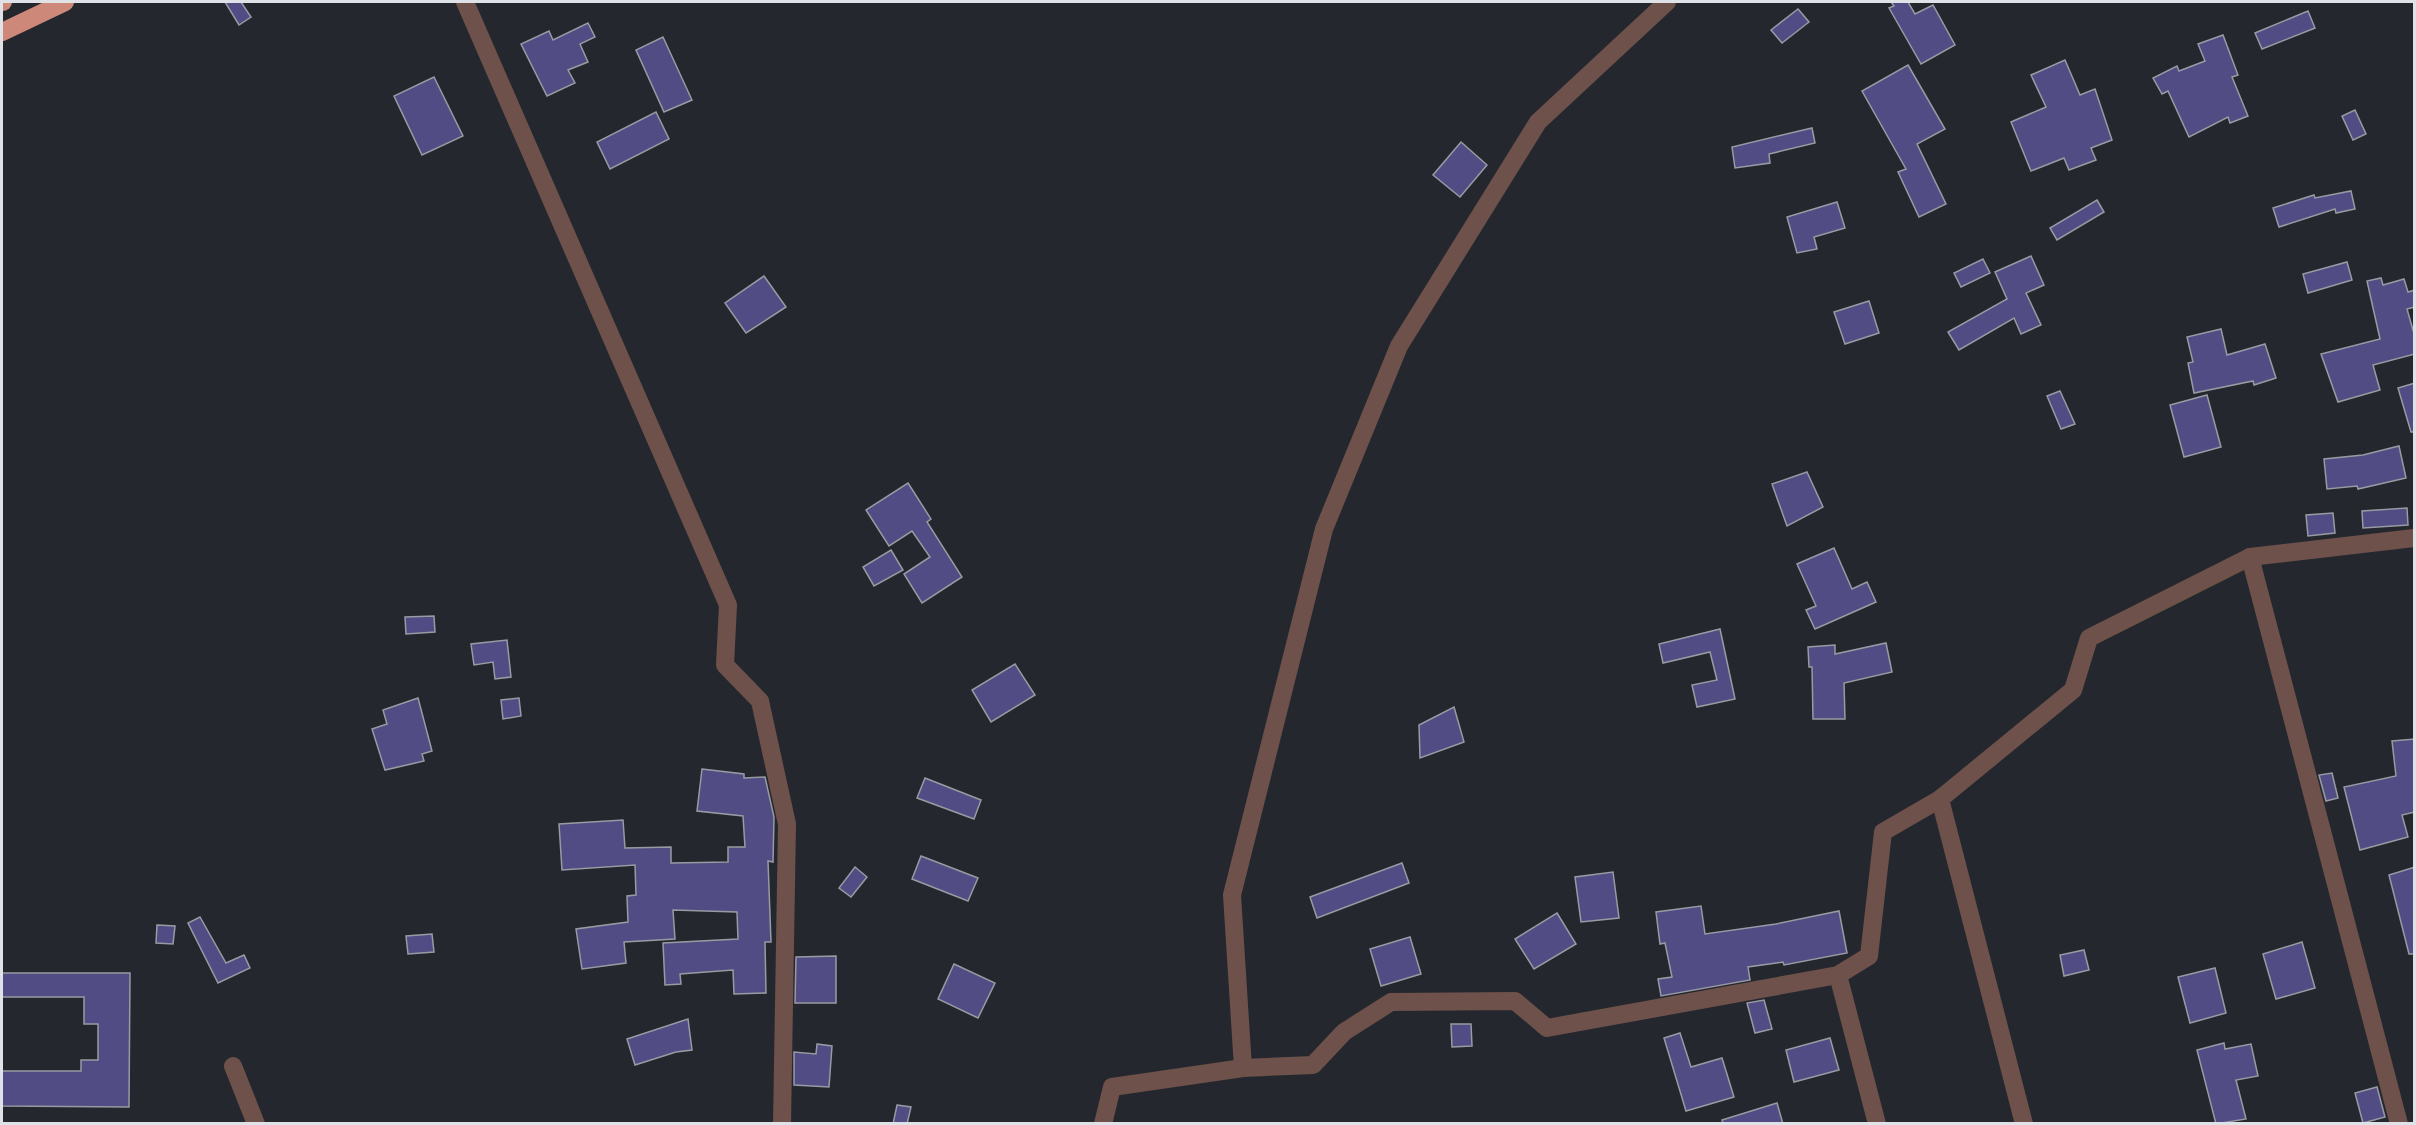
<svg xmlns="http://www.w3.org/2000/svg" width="2416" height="1125" viewBox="0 0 2416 1125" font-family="'DM Sans',sans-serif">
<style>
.building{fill:#514c83;stroke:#9a9aa3;stroke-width:1.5}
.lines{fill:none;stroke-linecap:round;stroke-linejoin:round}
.minor{stroke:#6e514b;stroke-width:18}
.highway{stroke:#ce887a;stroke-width:18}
</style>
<rect width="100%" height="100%" fill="#24282e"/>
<g class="building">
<path d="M225 2H241L251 17 239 25Z"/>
<path d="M1891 2H1908L1915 14 1933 5 1955 45 1921 64 1889 8 1894 6Z"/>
<path d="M1798 9 1809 22 1782 43 1771 30Z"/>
<path d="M2308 11 2315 28 2262 49 2255 33Z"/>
<path d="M588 23 595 37 580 44 588 62 568 70 575 83 547 96 521 44 549 31 553 40Z"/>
<path d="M2223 35 2238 75 2232 77 2248 116 2230 123 2228 117 2189 137 2168 91 2162 94 2153 78 2177 66 2179 71 2205 61 2198 44Z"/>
<path d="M663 37 692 100 664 112 636 50Z"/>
<path d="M2065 60 2080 95 2095 89 2112 140 2091 148 2096 160 2069 170 2064 158 2031 171 2011 122 2046 107 2031 75Z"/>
<path d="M1908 65 1945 129 1917 144 1946 204 1919 217 1898 172 1906 169 1862 91Z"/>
<path d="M434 77 463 136 422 155 394 96Z"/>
<path d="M2355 110 2366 134 2353 140 2342 116Z"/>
<path d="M656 112 669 139 610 169 597 142Z"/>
<path d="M1812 128 1815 143 1769 154 1770 163 1735 168 1732 147Z"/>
<path d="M1461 142 1487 165 1460 197 1433 175Z"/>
<path d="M2351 191 2355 209 2336 213 2335 209 2279 227 2273 208 2314 195 2315 198Z"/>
<path d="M2097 200 2104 212 2057 240 2050 228Z"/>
<path d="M1837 202 1845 228 1814 237 1817 249 1797 253 1787 217Z"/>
<path d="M2031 256 2044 285 2026 293 2041 325 2021 334 2014 318 1959 350 1948 332 2007 299 1995 272Z"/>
<path d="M1983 259 1990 273 1961 287 1954 273Z"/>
<path d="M2347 262 2352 280 2308 293 2303 274Z"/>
<path d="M764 276 786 307 746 333 725 303Z"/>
<path d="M2381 278 2383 285 2404 279 2408 292 2415 290V307L2407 309 2415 337V354L2373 365 2380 390 2338 402 2321 354 2380 339 2367 281Z"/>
<path d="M1869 301 1879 333 1845 344 1834 312Z"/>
<path d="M2221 329 2227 355 2265 344 2276 378 2254 385 2253 381 2194 393 2188 363 2193 362 2187 337Z"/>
<path d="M2415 383V432H2411L2398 388Z"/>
<path d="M2060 391 2075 424 2061 429 2047 396Z"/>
<path d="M2207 395 2221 447 2184 457 2170 405Z"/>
<path d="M2399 446 2406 478 2358 489 2357 486 2327 489 2324 459 2363 455Z"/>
<path d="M1807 472 1823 507 1787 526 1772 484Z"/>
<path d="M908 483 931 519 927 522 962 577 922 603 904 574 930 557 912 531 889 546 866 510Z"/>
<path d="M2407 508 2408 525 2363 528 2362 511Z"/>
<path d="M2333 513 2335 533 2308 536 2306 515Z"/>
<path d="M1834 548 1852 589 1867 582 1876 602 1815 629 1806 610 1816 606 1797 564Z"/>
<path d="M891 550 903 570 874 586 863 567Z"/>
<path d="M434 616 435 632 406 634 405 617Z"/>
<path d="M1720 629 1735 699 1697 707 1692 685 1717 680 1710 652 1663 663 1659 644Z"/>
<path d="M507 640 511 677 495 679 493 662 474 665 471 644Z"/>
<path d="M1886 643 1892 672 1844 683 1845 719H1813L1812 667H1809L1808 647 1835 645V654Z"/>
<path d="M1015 664 1035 695 991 722 972 690Z"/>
<path d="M418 698 432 751 422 754 424 761 385 770 372 729 387 724 383 710Z"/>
<path d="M519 698 521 716 503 719 501 700Z"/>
<path d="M1454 707 1464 742 1420 758 1419 725Z"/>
<path d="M2415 739V812L2402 815 2408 837 2360 850 2344 787 2396 776 2392 741Z"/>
<path d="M702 769 744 774V778L765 777 774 817 773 862 768 861 771 942H765L766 993 734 994 733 970 680 974 681 984 665 985 663 943 738 939 737 912 673 910 675 939 624 942 626 963 582 969 576 929 628 922 627 896 636 895 635 865 562 870 559 824 623 820 625 848 671 847V863L728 862V847H745L743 816 697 811Z"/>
<path d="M2332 773 2338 798 2326 801 2319 775Z"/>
<path d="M925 778 981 800 974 819 917 798Z"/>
<path d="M921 856 978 878 968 901 912 879Z"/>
<path d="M1402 863 1409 883 1317 918 1310 897Z"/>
<path d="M855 867 867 877 851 897 839 888Z"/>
<path d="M2415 867V954H2409L2389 875Z"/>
<path d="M1613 872 1619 918 1581 922 1575 877Z"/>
<path d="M1701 906 1705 934 1776 924 1839 911 1847 953 1784 965 1783 962 1748 967 1750 980 1661 996 1658 979 1672 977 1665 943 1660 944 1656 912Z"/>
<path d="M1557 913 1576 944 1534 969 1515 939Z"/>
<path d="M200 917 226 963 244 955 250 968 218 983 188 923Z"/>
<path d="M157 925 175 926 173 944 156 943Z"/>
<path d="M432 934 434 952 408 954 406 936Z"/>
<path d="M1410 937 1421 974 1381 986 1370 949Z"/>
<path d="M2302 942 2315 988 2276 999 2263 954Z"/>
<path d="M2084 950 2089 970 2064 976 2060 955Z"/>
<path d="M836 956V1003H795L796 957Z"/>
<path d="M954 964 995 983 978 1018 938 999Z"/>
<path d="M2215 968 2226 1013 2190 1023 2178 977Z"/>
<path d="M2 973H130L129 1107 2 1106V1071H81V1060H98V1024H84V997H2Z"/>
<path d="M1764 1000 1772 1029 1755 1033 1747 1003Z"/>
<path d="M688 1019 692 1050 676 1052 635 1065 627 1039Z"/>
<path d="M1451 1024H1471L1472 1046 1452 1047Z"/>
<path d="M1680 1033 1691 1067 1722 1058 1734 1097 1686 1111 1664 1038Z"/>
<path d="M1830 1038 1839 1070 1794 1082 1786 1050Z"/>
<path d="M2224 1043 2225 1049 2251 1044 2258 1076 2236 1080 2246 1119 2216 1124 2197 1050Z"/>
<path d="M817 1044 832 1046 829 1087 794 1085V1052L816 1054Z"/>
<path d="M2377 1087 2385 1117 2363 1123 2355 1093Z"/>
<path d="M1777 1103 1783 1124H1723L1722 1120Z"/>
<path d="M897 1105 911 1107 907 1124H893Z"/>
</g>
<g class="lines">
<g class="minor">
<path d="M465 2 728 605 725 665 760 701 787 824 782 1124"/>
<path d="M2250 557 2399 1124"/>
<path d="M1940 799 2024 1124"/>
<path d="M1838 975 1877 1124"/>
<path d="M233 1066 256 1124"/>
<path d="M1243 1068 1232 895 1324 529 1399 346 1538 122 1667 2"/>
<path d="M1103 1124 1112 1087 1243 1068 1313 1065 1344 1032 1391 1002 1515 1001 1547 1028 1838 975 1869 956 1883 832 1940 799 2073 690 2089 638 2250 557 2414 538"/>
</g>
<g class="highway">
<path d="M2 2H3"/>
<path d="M2 32 65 2"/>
</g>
</g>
<rect width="2416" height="1125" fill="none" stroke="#dfe2e6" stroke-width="6"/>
</svg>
